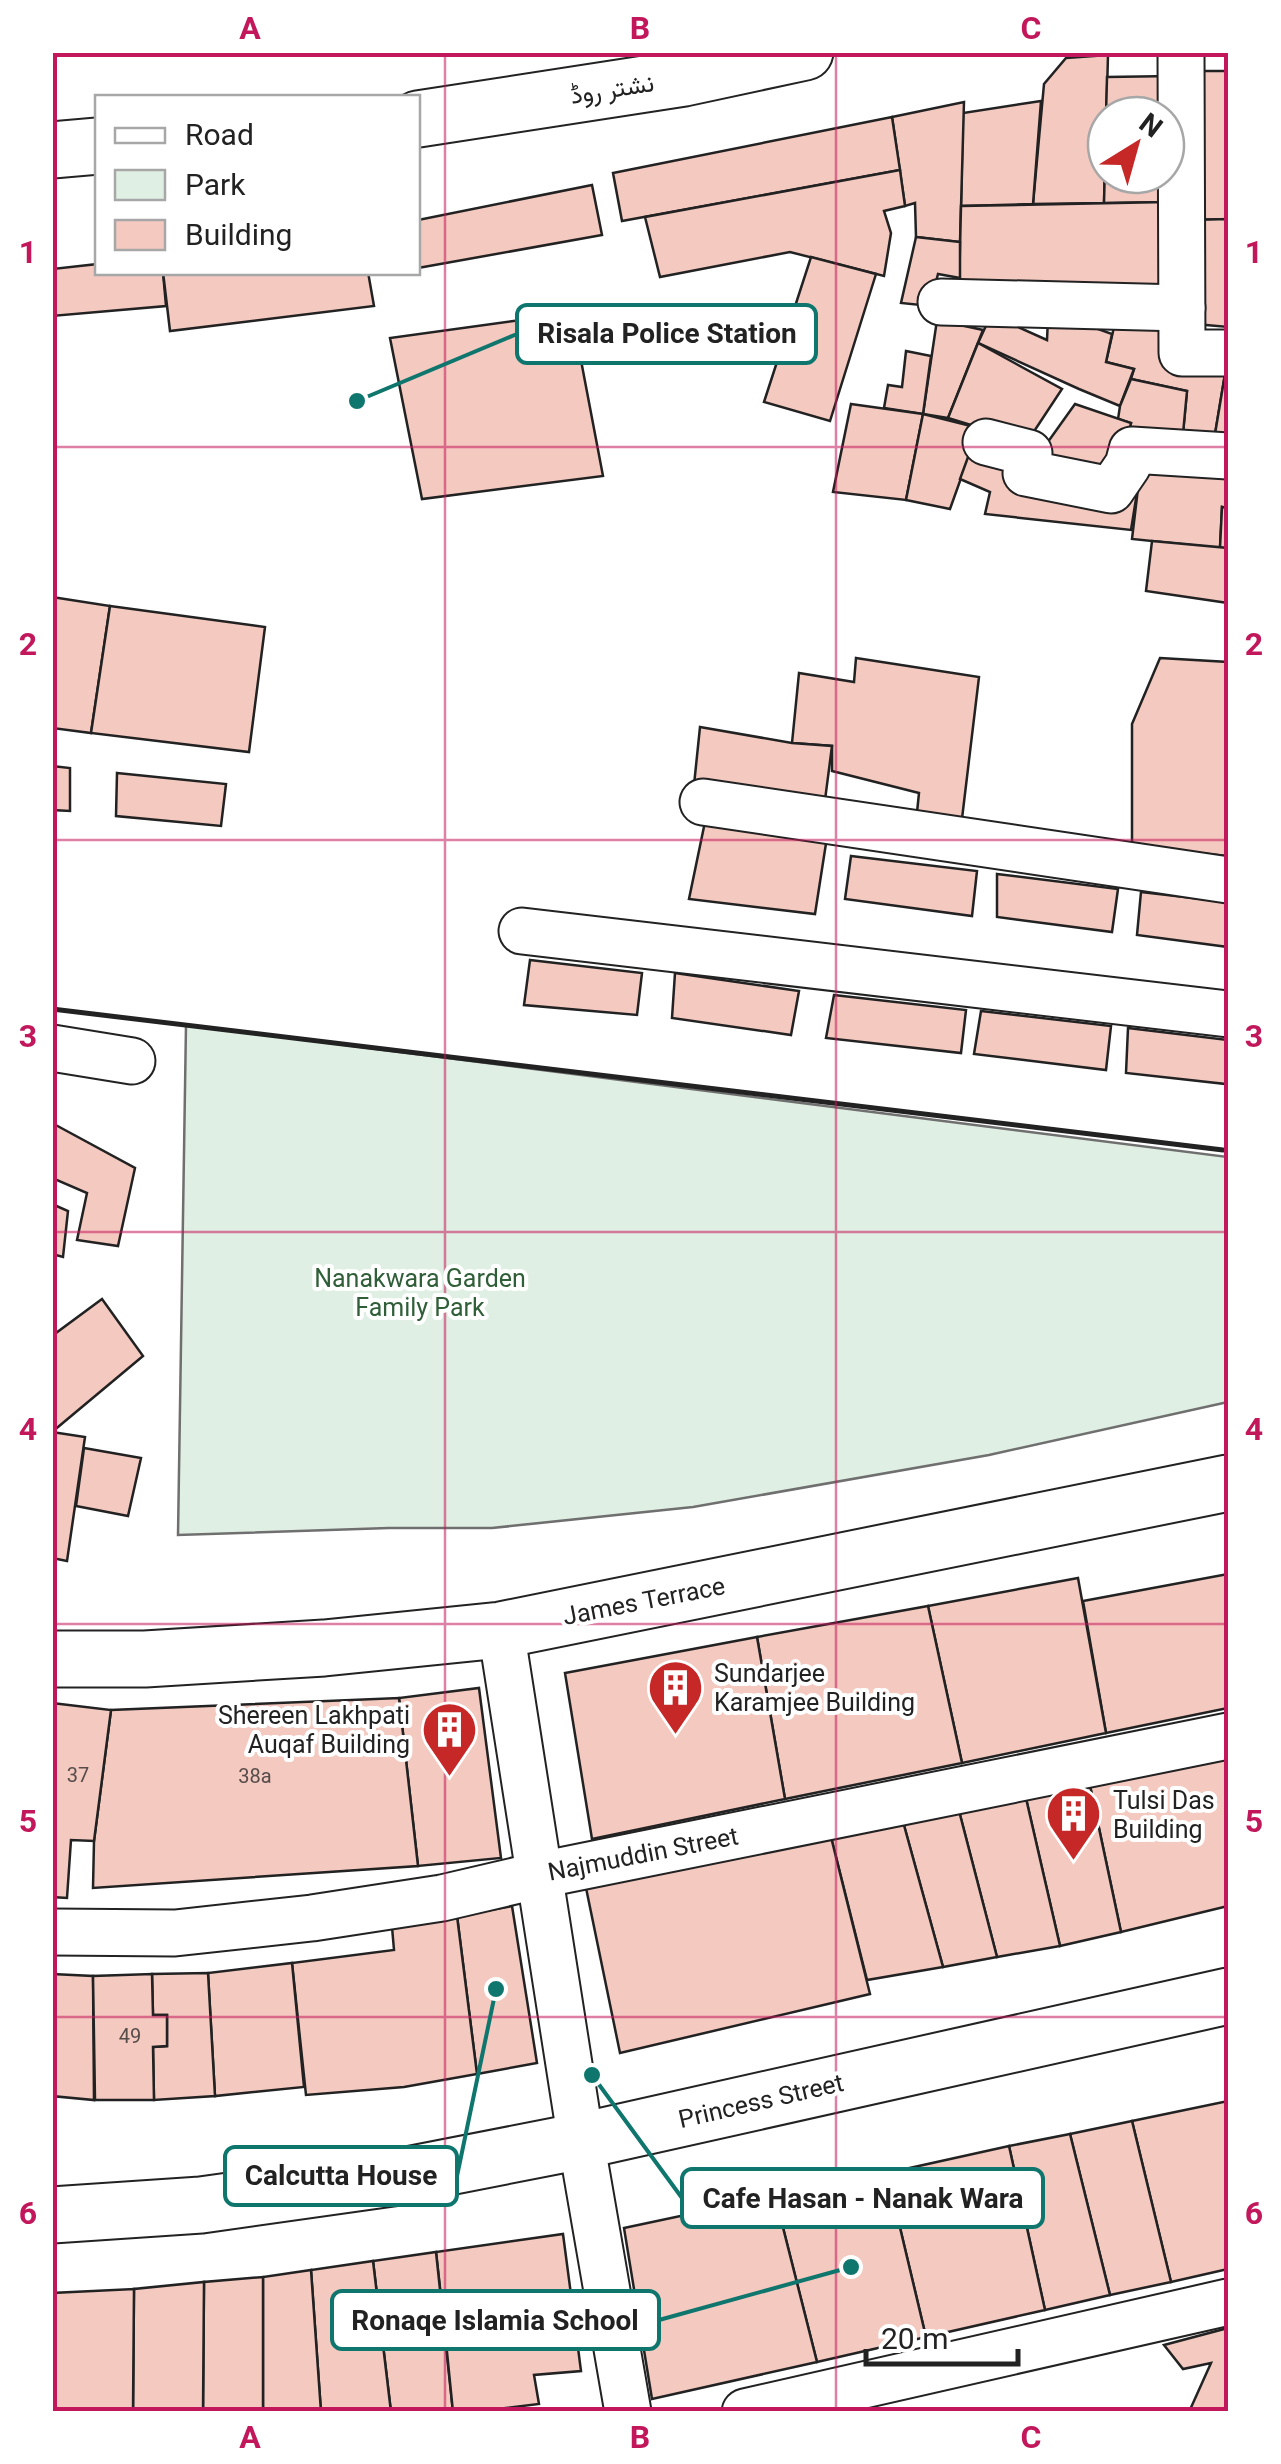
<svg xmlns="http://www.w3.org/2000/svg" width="1281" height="2464" viewBox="0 0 1281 2464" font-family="Roboto,Vazirmatn,sans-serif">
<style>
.green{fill:#e0efe3;stroke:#6f6f6f;stroke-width:2.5}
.building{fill:#f3c9c0;stroke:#222;stroke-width:2.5}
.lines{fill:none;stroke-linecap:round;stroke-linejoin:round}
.minor-casing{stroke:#222;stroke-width:49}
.tertiary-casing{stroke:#222;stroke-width:59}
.primary-casing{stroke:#222;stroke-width:59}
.minor{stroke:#fff;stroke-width:45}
.tertiary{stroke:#fff;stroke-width:55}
.primary{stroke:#fff;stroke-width:55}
.wall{stroke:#222;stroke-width:5}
.grid{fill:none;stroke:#c2185b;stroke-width:2.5;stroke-opacity:0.55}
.labels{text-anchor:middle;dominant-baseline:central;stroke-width:8;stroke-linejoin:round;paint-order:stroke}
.number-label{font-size:20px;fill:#564c4a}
.street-label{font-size:25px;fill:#222;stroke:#fff}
.park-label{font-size:25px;fill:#2f5e38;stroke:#fff}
.poi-label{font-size:25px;fill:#222;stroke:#fff;text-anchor:start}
.leader{fill:none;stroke:#0f766e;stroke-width:4}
.callout-dot{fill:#0f766e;stroke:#fff;stroke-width:4}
.callout{fill:#fff;stroke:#0f766e;stroke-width:4}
.callout-label{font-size:28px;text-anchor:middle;font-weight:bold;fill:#222}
.neatline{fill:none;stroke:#c2185b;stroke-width:4}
.grid-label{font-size:32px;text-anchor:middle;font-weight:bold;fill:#c2185b}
</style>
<rect width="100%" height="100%" fill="#fff"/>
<path class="green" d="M186 1025 1228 1157V1402L989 1455 693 1507 492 1528H389L178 1535Z"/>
<g class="building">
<path d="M1108 55 1104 203 1033 204 1044 84 1066 58Z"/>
<path d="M1200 71H1228V219L1192 220Z"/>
<path d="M1173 76 1167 202 1104 203 1106 126V175H1166V115H1106L1107 77Z"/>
<path d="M1041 101 1033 204 961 206 963 113Z"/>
<path d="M964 102 960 242 916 237 915 203 905 206 892 117Z"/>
<path d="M892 117 900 170 622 221 613 173Z"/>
<path d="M900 170 905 206 884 211 891 233 884 276 790 252 660 277 645 217Z"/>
<path d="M592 185 602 235 418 268V220Z"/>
<path d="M1167 202 1164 287 959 290 961 206Z"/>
<path d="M1228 219V327L1195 324 1192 220Z"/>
<path d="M916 237 960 242V278L938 274 930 306 901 303Z"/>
<path d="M811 257 876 274 830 421 764 402Z"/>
<path d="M98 264V272H163L166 306 52 316V269Z"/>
<path d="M163 272H368L374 306 170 331Z"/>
<path d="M572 313 603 476 422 499 390 338Z"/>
<path d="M1117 314 1172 324 1227 362 1213 446 1182 444 1187 391 1131 379 1134 369 1106 362Z"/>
<path d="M991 315 1047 340 1048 318 1079 322 1112 334 1106 362 1134 369 1120 406 1079 389 978 343Z"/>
<path d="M937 320 983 330 948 418 923 414Z"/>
<path d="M978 343 1062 389 1027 442 948 418Z"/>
<path d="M906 351 931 356 923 414 884 408 888 385 902 387Z"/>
<path d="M1227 362 1228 447 1213 446Z"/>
<path d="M1131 379 1187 391 1182 444 1125 443 1131 423 1118 419 1120 406Z"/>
<path d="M851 404 923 414 906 500 833 492Z"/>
<path d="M1075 404 1131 423 1117 482 1035 460Z"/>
<path d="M923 414 979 428 950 509 906 500Z"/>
<path d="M971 449 1139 480 1131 530 985 514 990 492 960 479Z"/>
<path d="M1138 461 1228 467V508L1222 507 1220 548 1132 539 1139 480Z"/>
<path d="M1222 507 1228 508V549L1220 548Z"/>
<path d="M1152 541 1228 548V603L1146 591Z"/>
<path d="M52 597 110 606 91 733 52 728Z"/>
<path d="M110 606 265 627 249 752 91 733Z"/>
<path d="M856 658 979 677 961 827 916 822 919 793 832 771V746L792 743 799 673 854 682Z"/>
<path d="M1160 658 1228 662 1227 856 1132 846V724Z"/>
<path d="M700 727 792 743 832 746 825 800 694 785Z"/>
<path d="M52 766 70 768V811L52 810Z"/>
<path d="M117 773 226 784 221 826 116 816Z"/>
<path d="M706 817 827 837 815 914 689 899Z"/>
<path d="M851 856 977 871 972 916 845 899Z"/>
<path d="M997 874 1118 889 1112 932 997 917Z"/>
<path d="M1141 892 1228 902V947L1137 935Z"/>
<path d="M530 960 642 973 637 1015 524 1005Z"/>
<path d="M675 973 799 991 791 1035 672 1018Z"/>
<path d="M834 995 966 1010 961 1053 826 1038Z"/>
<path d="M981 1011 1111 1026 1106 1070 974 1054Z"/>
<path d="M1128 1028 1228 1040 1226 1084 1126 1073Z"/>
<path d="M52 1123 135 1168 118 1246 77 1240 87 1193 52 1178Z"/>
<path d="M52 1204 68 1211 63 1257 52 1254Z"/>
<path d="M102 1299 143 1356 52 1432V1336Z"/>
<path d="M52 1432 85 1437 67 1561 52 1558Z"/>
<path d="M84 1448 141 1458 128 1516 76 1506Z"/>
<path d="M1228 1574V1708L1106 1733 1083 1601Z"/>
<path d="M1078 1578 1106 1733 962 1763 928 1606Z"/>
<path d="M928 1606 962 1763 785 1799 757 1637Z"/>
<path d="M757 1637 785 1799 592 1839 565 1673Z"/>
<path d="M479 1688 501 1858 418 1866 399 1698Z"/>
<path d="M399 1698 418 1866 93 1888 94 1841 111 1710Z"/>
<path d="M52 1703 111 1710 94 1841 71 1840 67 1898 52 1897Z"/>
<path d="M1228 1751V1906L1121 1932 1089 1781Z"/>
<path d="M1089 1781 1121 1932 1060 1946 1025 1794Z"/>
<path d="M1025 1794 1060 1946 997 1957 958 1807Z"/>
<path d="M958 1807 997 1957 943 1967 902 1818Z"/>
<path d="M902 1818 943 1967 867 1980 830 1833Z"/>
<path d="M830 1833 870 1994 620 2053 585 1883Z"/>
<path d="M512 1906 537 2063 477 2074 457 1916Z"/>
<path d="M457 1916 477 2074 404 2087 306 2095 292 1963 394 1950 392 1927Z"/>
<path d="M292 1963 304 2087 215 2096 208 1973Z"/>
<path d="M208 1973 215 2096 154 2100 153 2047 167 2046V2015H153L152 1974Z"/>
<path d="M52 1974 93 1976 94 2100 52 2096Z"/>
<path d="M152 1974 153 2015H167V2046L153 2047 154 2100H95L93 1976Z"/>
<path d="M1228 2101V2269L1171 2282 1132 2121Z"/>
<path d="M1132 2121 1171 2282 1110 2295 1070 2134Z"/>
<path d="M1070 2134 1110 2295 1045 2310 1009 2146Z"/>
<path d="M1009 2146 1045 2310 926 2337 887 2173Z"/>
<path d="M887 2173 926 2337 817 2362 775 2196Z"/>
<path d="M775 2196 817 2362 652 2399 624 2228Z"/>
<path d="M563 2234 577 2340 548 2344 544 2323 445 2332 436 2252Z"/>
<path d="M436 2252 453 2412H391L373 2261Z"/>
<path d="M373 2261 391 2412H321L311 2270Z"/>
<path d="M311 2270 321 2412H263V2277Z"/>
<path d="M263 2277V2412H203L204 2282Z"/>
<path d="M204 2282 203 2412H133L134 2289Z"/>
<path d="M134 2289 133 2412H52V2293Z"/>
<path d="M544 2323 548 2344 577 2340 581 2371 534 2375 539 2404 473 2412H453L445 2332Z"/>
<path d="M1228 2328V2412H1189L1211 2363 1183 2369 1164 2345Z"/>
</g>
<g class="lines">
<defs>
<g id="minor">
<path d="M1181 52 1182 353H1228"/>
<path d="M941 302 1182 308"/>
<path d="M986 442 1029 453 1026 473 1111 490 1128 465 1132 450 1228 456"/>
<path d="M703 802 1228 880"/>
<path d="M522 931 1228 1014"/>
<path d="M52 1048 132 1061"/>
<path d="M501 1630 581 2141 628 2412"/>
<path d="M52 1932 175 1933 312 1918 442 1898 540 1875 1228 1736"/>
<path d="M745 2412 1228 2302"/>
</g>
<g id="tertiary">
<path d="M52 1659H145L324 1648 501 1630 1228 1483"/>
<path d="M52 2215 201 2205 392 2178 581 2141 1228 1996"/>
</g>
<g id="primary">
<path d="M418 119 684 78 805 52"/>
<path d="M52 150 98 146"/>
</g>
</defs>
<use href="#minor" class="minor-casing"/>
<use href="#tertiary" class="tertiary-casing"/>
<use href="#primary" class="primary-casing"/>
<use href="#minor" class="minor"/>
<use href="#tertiary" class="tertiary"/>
<use href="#primary" class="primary"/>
<path class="wall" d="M52 1009 1223 1150"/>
</g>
<path class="grid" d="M445 52V2412M836 52V2412M52 447H1228M52 840H1228M52 1232H1228M52 1624H1228M52 2017H1228"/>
<defs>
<symbol id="building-pin" viewBox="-11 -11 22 30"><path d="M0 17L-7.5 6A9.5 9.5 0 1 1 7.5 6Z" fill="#c62828" stroke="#fff"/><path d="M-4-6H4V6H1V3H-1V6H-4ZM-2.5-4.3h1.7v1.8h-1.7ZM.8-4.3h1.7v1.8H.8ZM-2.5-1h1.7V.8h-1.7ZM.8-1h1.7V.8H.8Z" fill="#fff"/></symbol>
</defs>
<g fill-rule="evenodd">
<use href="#building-pin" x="644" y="1656" width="63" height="86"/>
<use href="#building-pin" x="418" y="1698" width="63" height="86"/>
<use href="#building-pin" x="1042" y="1782" width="63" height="86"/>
</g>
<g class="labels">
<g class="number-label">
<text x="78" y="1775">37</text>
<text x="255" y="1776">38a</text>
<text x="130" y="2036">49</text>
</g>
<g class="street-label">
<text transform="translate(612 89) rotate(-9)">نشتر روڈ</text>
<text transform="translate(644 1601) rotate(-11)">James Terrace</text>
<text transform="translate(643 1854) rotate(-11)">Najmuddin Street</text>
<text transform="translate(761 2101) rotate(-13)">Princess Street</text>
</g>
<g class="park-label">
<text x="420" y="1278">Nanakwara Garden<tspan x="420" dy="29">Family Park</tspan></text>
</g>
<g class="poi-label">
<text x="714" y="1673">Sundarjee<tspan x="714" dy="29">Karamjee Building</tspan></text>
<text x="410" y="1715" text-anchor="end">Shereen Lakhpati<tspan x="410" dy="29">Auqaf Building</tspan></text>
<text x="1113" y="1800">Tulsi Das<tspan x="1113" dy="29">Building</tspan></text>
</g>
</g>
<path class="leader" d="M357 401L517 334M496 1989L457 2176M592 2075L682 2198M851 2267L659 2320"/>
<g class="callout-dot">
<circle cx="357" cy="401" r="10"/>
<circle cx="496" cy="1989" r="10"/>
<circle cx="592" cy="2075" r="10"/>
<circle cx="851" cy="2267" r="10"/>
</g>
<g class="callout">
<rect x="517" y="305" width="299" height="58" rx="10"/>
<rect x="225" y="2147" width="232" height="58" rx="10"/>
<rect x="682" y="2169" width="361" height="58" rx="10"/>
<rect x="332" y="2291" width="327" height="58" rx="10"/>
</g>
<g class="callout-label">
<text x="667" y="343">Risala Police Station</text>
<text x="341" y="2185">Calcutta House</text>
<text x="863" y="2208">Cafe Hasan - Nanak Wara</text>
<text x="495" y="2330">Ronaqe Islamia School</text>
</g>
<rect width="1281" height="2464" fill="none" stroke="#ffffff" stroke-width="110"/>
<rect x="95" y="95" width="325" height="180" fill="#ffffff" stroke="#a7a7a7" stroke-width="2.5"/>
<rect x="115" y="128" width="50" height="15" fill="#ffffff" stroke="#a7a7a7" stroke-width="2.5"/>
<text x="185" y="145" font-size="30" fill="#222222">Road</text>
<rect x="115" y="170" width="50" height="30" fill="#e0efe3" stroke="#a7a7a7" stroke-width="2.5"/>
<text x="185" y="195" font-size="30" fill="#222222">Park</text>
<rect x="115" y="220" width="50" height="30" fill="#f3c9c0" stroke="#a7a7a7" stroke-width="2.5"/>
<text x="185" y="245" font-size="30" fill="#222222">Building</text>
<g transform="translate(1136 145) rotate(37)"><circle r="48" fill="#ffffff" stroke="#a7a7a7" stroke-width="2.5"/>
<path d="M0-8L18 38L0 25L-18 38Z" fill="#c62828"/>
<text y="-15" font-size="28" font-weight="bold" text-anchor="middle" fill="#222222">N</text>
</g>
<path d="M866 2349v15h152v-15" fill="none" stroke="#222222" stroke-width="5"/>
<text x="881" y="2349" font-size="30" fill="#222222" stroke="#ffffff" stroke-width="8" paint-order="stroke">20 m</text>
<rect x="55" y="55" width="1171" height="2354" class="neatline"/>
<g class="grid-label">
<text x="250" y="39">A</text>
<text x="640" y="39">B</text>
<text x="1031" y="39">C</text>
<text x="28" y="263">1</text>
<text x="1254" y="263">1</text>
<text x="28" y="655">2</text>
<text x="1254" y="655">2</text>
<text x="28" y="1047">3</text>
<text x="1254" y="1047">3</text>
<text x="28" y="1440">4</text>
<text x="1254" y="1440">4</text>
<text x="28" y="1832">5</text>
<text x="1254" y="1832">5</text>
<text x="28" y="2224">6</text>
<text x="1254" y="2224">6</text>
<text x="250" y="2448">A</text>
<text x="640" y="2448">B</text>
<text x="1031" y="2448">C</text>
</g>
</svg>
